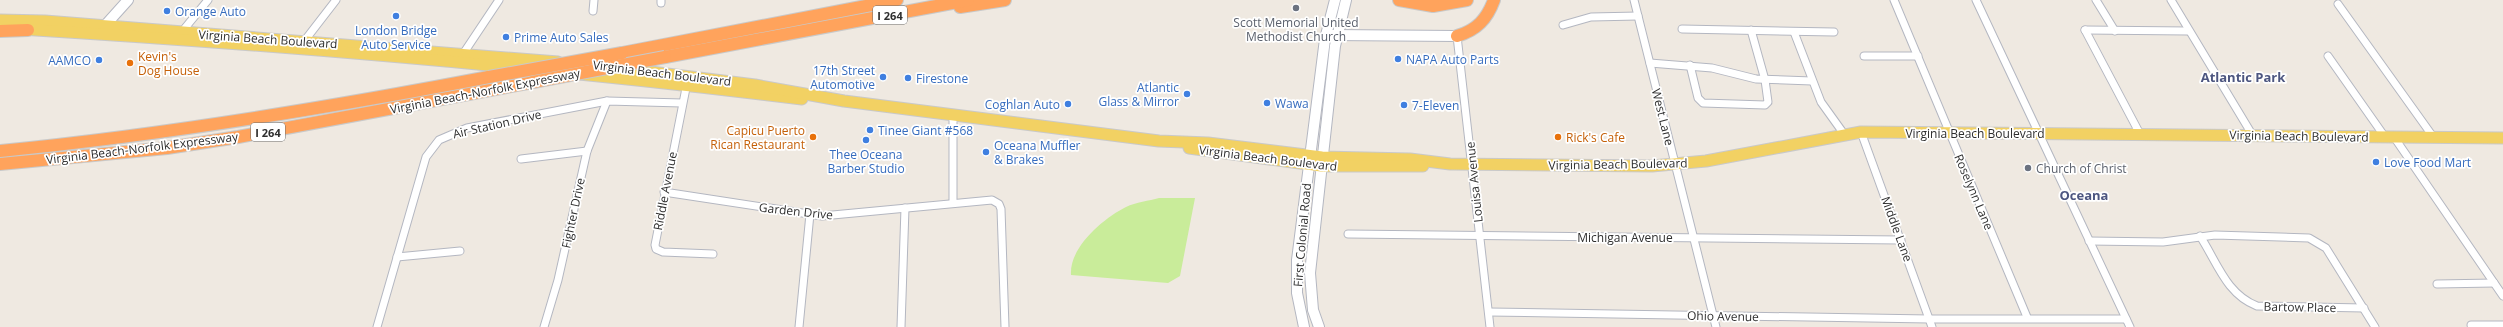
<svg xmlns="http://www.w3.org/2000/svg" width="2503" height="327" viewBox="0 0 2503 327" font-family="'Open Sans',sans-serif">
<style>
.pitch{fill:#c9ec9a}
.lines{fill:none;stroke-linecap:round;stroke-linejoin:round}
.street-casing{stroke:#b4b7c1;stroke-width:9}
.secondary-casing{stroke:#b4b7c1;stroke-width:12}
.primary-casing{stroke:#c9c9c9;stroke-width:13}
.highway-casing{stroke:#c9c9c9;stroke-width:14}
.street{stroke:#fff;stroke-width:7}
.secondary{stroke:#fff;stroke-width:10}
.primary{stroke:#f2d163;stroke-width:11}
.highway{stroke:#ffa35c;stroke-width:12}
.highway-bridge-casing{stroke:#c9c9c9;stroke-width:14;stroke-linecap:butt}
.highway-bridge{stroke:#ffa35c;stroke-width:12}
.worship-dot{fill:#6b7280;stroke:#fff;stroke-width:1.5}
.shop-dot{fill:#3f7fe0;stroke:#fff;stroke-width:1.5}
.food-dot{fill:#e8710a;stroke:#fff;stroke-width:1.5}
.labels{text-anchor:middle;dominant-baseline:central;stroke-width:3.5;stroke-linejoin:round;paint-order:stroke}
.shield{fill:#fff;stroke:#6d6d6d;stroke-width:1}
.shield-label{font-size:11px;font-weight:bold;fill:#2e2e2e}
.shop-label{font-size:12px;fill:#366cbe;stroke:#fff;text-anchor:start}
.worship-label{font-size:12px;fill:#5b616d;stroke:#fff}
.street-label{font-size:12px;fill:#2e2e2e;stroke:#fff}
.food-label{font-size:12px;fill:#c56008;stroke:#fff;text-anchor:start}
.neighbourhood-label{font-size:13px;font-weight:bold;fill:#4d5680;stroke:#fff}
</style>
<rect width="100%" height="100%" fill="#efe9e1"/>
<path class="pitch" d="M1159 198H1195L1180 276 1168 283 1071 275C1069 247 1104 218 1126 207 1136 202 1149 201 1159 198Z"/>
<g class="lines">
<defs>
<g id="street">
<path d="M661 0V3"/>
<path d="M1634 0 1716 327"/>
<path d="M1894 0 2027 317"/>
<path d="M1976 0 2130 327"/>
<path d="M2096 0 2115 31"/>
<path d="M2171 0 2253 136"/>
<path d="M2338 4 2434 138"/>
<path d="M593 11 594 0"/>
<path d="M1563 25 1591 17 1638 16"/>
<path d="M1682 29 1834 32"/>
<path d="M2085 30 2140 134"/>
<path d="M2085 30 2188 31"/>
<path d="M1794 32 1821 102 1844 134"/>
<path d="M180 34 208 0"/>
<path d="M1457 36 1490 327"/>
<path d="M302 44 336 0"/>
<path d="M1864 56H1918"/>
<path d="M2328 56 2385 137"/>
<path d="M461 57 499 0"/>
<path d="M1650 63 1712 68 1756 79 1812 81"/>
<path d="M1690 65 1698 98 1703 103 1765 105 1768 102 1765 80 1751 30"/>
<path d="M687 83 655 245 656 249 663 252 713 254"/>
<path d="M953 115V202"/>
<path d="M1861 132 1932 327"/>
<path d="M2394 137 2503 296"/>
<path d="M521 159 587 151"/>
<path d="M664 192 822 216 992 200 999 204 1001 209 1005 327"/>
<path d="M1348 234 1901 240"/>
<path d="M2200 236C2217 262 2226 294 2257 306L2364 308"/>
<path d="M2089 241 2163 242 2215 235 2309 238 2326 248 2375 327"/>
<path d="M397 257 460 251"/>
<path d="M2437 284 2494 283"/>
<path d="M1489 312 1929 319H2126"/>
<path d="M2471 325H2503"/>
<path d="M377 327 426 157 439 140 467 128 607 101 682 103"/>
<path d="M544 327 558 280 587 151 607 101"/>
<path d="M799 327 810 214"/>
<path d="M901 327 905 208"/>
</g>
<g id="secondary">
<path d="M101 30 128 0"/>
<path d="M1331 35 1457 36"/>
<path d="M1304 327 1297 293V260L1325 39 1335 0"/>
<path d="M1319 327 1313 310 1310 273 1335 46 1346 0"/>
</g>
<g id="primary">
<path d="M0 20 45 21 558 62"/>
<path d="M20 29C281 45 542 67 802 99"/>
<path d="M619 68 755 85 844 101 1159 141 1208 143 1322 157 1410 159 1450 164 1652 166 1706 161 1861 132 2503 138"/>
<path d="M1189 148 1321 166H1423"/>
</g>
<g id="highway">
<path d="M1399 0 1433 6 1467 0"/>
<path d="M960 7 1005 0"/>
<path d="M0 31 28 30"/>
<path d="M1457 36C1477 30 1487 19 1494 0"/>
<path d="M622 53 897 0"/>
<path d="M665 57 968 0"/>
<path d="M0 151C164 135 327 108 489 77"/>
<path d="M0 164 167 148 238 137 533 82"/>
</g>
</defs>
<use href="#street" class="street-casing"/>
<use href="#secondary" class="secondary-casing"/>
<use href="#primary" class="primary-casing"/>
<use href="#highway" class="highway-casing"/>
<use href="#street" class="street"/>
<use href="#secondary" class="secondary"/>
<use href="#primary" class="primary"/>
<use href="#highway" class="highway"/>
<defs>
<g id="highway-bridge">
<path d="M489 77 622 53"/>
<path d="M533 82 665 57"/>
</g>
</defs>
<use href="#highway-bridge" class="highway-bridge-casing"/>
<use href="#highway-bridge" class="highway-bridge"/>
</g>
<g class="worship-dot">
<circle cx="1296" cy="8" r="4"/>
<circle cx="2028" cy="168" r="4"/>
</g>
<g class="shop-dot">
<circle cx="167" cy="11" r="4"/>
<circle cx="396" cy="16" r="4"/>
<circle cx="506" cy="37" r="4"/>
<circle cx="1398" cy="59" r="4"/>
<circle cx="99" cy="60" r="4"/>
<circle cx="883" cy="77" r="4"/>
<circle cx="908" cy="78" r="4"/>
<circle cx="1187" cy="94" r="4"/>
<circle cx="1267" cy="103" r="4"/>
<circle cx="1068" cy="104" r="4"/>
<circle cx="1404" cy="105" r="4"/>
<circle cx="870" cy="130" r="4"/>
<circle cx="866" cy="140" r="4"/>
<circle cx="986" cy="152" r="4"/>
<circle cx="2376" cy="162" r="4"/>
</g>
<g class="food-dot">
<circle cx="130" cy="63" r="4"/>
<circle cx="813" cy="137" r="4"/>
<circle cx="1558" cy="137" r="4"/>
</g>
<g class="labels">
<g class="shield">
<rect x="873" y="6" width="34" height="18" rx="3"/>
<rect x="251" y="123" width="34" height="18" rx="3"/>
</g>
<g class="shield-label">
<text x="890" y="15">I 264</text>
<text x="268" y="132">I 264</text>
</g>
<g class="shop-label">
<text x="175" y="11">Orange Auto</text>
<text x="396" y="30" text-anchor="middle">London Bridge<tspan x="396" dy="14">Auto Service</tspan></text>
<text x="514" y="37">Prime Auto Sales</text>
<text x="1406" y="59">NAPA Auto Parts</text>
<text x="91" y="60" text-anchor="end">AAMCO</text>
<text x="875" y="70" text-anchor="end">17th Street<tspan x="875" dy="14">Automotive</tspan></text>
<text x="916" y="78">Firestone</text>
<text x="1179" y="87" text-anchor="end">Atlantic<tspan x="1179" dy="14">Glass &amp; Mirror</tspan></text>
<text x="1275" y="103">Wawa</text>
<text x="1060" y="104" text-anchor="end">Coghlan Auto</text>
<text x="1412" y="105">7-Eleven</text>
<text x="878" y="130">Tinee Giant #568</text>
<text x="994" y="145">Oceana Muffler<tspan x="994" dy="14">&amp; Brakes</tspan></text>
<text x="866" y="154" text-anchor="middle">Thee Oceana<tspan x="866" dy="14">Barber Studio</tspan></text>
<text x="2384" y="162">Love Food Mart</text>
</g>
<g class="worship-label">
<text x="1296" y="22">Scott Memorial United<tspan x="1296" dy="14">Methodist Church</tspan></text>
<text x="2036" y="168" text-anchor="start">Church of Christ</text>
</g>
<g class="street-label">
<text transform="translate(268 39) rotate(4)">Virginia Beach Boulevard</text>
<text transform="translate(662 73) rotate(7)">Virginia Beach Boulevard</text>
<text transform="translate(485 91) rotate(-11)">Virginia Beach-Norfolk Expressway</text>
<text transform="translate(1663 117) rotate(76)">West Lane</text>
<text transform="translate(497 124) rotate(-13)">Air Station Drive</text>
<text x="1975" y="133">Virginia Beach Boulevard</text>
<text transform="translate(2299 136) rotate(1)">Virginia Beach Boulevard</text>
<text transform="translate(142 148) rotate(-7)">Virginia Beach-Norfolk Expressway</text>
<text transform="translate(1268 158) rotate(7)">Virginia Beach Boulevard</text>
<text transform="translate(1618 164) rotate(-1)">Virginia Beach Boulevard</text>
<text transform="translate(1474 182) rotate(-96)">Louisa Avenue</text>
<text transform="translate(665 191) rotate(-79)">Riddle Avenue</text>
<text transform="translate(1974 192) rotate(67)">Roselynn Lane</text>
<text transform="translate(796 211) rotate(6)">Garden Drive</text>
<text transform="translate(573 213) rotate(-78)">Fighter Drive</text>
<text transform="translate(1897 229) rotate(70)">Middle Lane</text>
<text transform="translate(1302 235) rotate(-85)">First Colonial Road</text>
<text x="1625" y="237">Michigan Avenue</text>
<text transform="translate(2300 307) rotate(1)">Bartow Place</text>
<text transform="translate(1723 316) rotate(1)">Ohio Avenue</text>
</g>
<g class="food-label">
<text x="138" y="56">Kevin's<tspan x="138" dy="14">Dog House</tspan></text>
<text x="805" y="130" text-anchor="end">Capicu Puerto<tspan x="805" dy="14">Rican Restaurant</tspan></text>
<text x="1566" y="137">Rick's Cafe</text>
</g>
<g class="neighbourhood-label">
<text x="2243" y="77">Atlantic Park</text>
<text x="2084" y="195">Oceana</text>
</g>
</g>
</svg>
